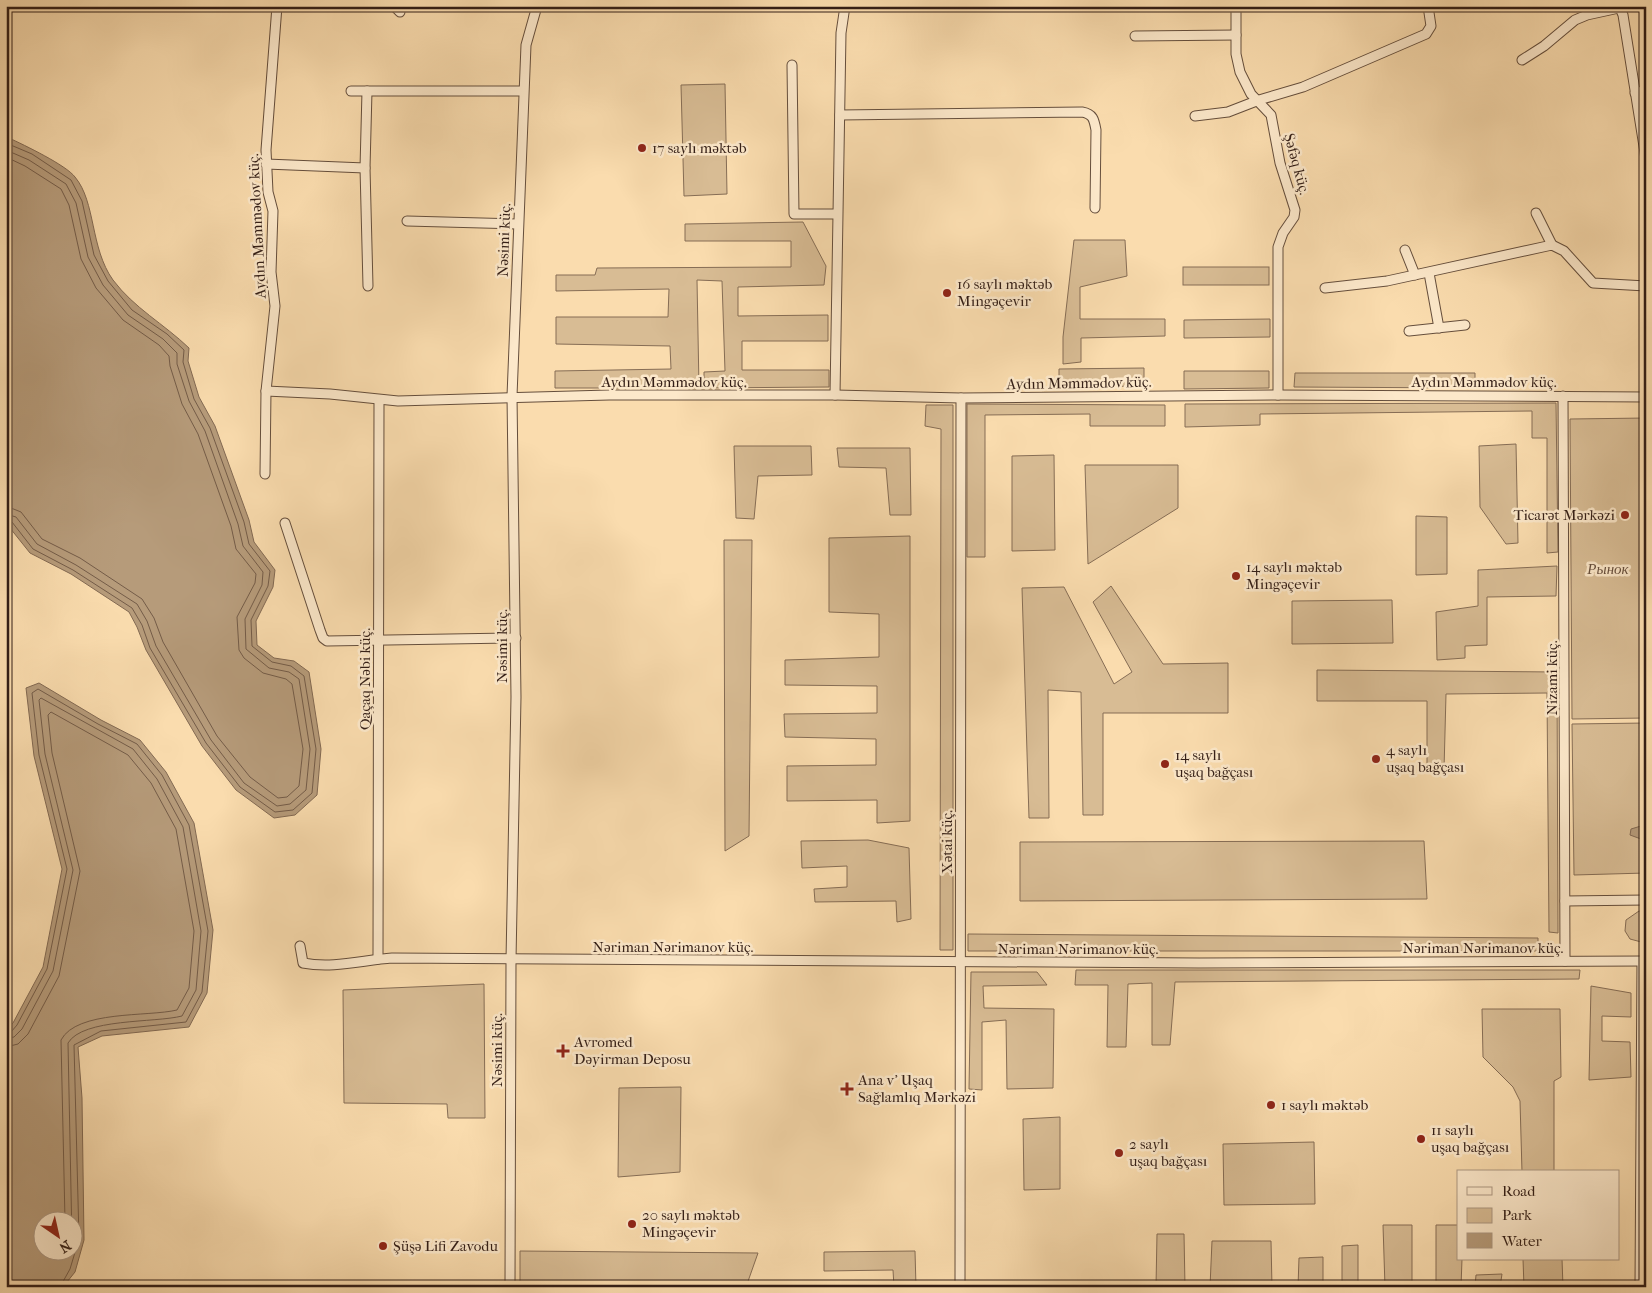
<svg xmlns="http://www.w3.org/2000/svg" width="1652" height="1293" viewBox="0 0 1652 1293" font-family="'IM FELL French Canon',serif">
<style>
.green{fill:#d8bc94;stroke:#866d55}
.water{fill:#b69b7a;stroke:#826952;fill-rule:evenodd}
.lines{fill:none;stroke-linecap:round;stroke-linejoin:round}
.shore{stroke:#745c48;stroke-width:1}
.minor-casing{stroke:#654e3c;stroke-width:11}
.minor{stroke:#fce8ca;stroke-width:9}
.poi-dot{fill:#8f2418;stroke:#fce8ca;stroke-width:2}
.labels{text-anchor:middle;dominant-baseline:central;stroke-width:5;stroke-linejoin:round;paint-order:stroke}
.poi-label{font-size:15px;fill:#331e16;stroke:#fce8ca;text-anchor:start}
.street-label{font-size:15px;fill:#331e16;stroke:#fce8ca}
.park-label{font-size:15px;font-style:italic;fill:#654d3c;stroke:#fce8ca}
</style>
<rect width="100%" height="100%" fill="#fadcae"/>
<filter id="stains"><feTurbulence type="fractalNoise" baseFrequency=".004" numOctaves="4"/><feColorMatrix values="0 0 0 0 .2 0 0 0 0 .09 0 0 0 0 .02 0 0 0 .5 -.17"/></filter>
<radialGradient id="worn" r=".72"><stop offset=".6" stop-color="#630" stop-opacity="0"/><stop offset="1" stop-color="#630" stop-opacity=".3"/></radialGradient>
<g class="green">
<path d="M725 84 727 194 684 196 681 85Z"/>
<path d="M803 222 826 266 824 285 738 287V316L828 315V341H742V370H829V387L704 388V372L725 371 722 281 697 280 699 388H555V371L671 369 670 346 556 344V317H668L669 289 556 291V275H595L597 268 791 267V241H685V224Z"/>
<path d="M1074 240H1125L1127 276 1080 287V319H1165V336L1081 338V362L1063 364V337Z"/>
<rect x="1183" y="267" width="86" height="18"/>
<path d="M1270 319V337L1184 338V320Z"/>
<path d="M1144 368V386L1059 387V369Z"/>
<path d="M1184 371H1269V388L1184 389Z"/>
<path d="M1295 373H1475V388L1294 387Z"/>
<path d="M1556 403 1558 552 1547 553V438H1532V411L1260 414V425L1185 427V404Z"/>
<path d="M967 404 1165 405V426H1090V414L985 415V557H967Z"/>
<path d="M926 405H953V950H940L941 429 925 426Z"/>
<path d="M1646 418V718L1572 719 1570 419Z"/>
<path d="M1516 444 1518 543 1506 544 1480 507 1479 446Z"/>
<path d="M734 446H811L812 475 758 476 754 519 736 518Z"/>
<path d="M837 448H910L911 515H890L886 468 839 467Z"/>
<path d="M1054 455 1055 550 1012 551V456Z"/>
<path d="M1085 465H1178V508L1088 564Z"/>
<path d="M1416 516 1447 517V574L1416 575Z"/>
<path d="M910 536V821L877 823V800L787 801V766L876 765V739L785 737 784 714 877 713V686L785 685V660L879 657V614L829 612V538Z"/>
<path d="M724 540H752L749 836 725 851Z"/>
<path d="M1557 566 1556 596 1487 597V645L1465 646V658L1437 660 1436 612 1478 606V570Z"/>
<path d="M1111 586 1163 664 1228 663V713H1103V815H1083L1081 692 1048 690 1049 818H1029L1022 588 1064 587 1114 684 1132 672 1093 602Z"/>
<path d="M1392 600 1393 643 1292 644V601Z"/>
<path d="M1317 670 1557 672 1558 933 1549 932 1547 693 1446 694 1444 771 1427 770V701H1317Z"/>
<path d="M1646 723V873L1574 875 1572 724Z"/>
<path d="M868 840 909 848 911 919 897 922 896 901 815 902 814 889 847 887V866L802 868 801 841Z"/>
<path d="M1424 841 1427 899 1020 901V842Z"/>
<path d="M1639 911 1646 912 1645 943 1630 939 1625 931 1626 920Z"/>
<path d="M968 934 1538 938V951H968Z"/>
<path d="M1076 970H1580L1579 979 1175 982 1170 1045H1152V983L1128 984 1126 1047H1107L1108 985H1075Z"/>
<path d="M971 972H1037L1047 985 983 986 984 1008 1054 1009 1053 1088 1007 1089 1006 1020 982 1022V1090L969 1089Z"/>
<path d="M484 984 485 1118H448L447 1104 344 1103 343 990Z"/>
<path d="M1591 986 1631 993V1017L1602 1016V1041L1630 1042 1631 1077 1589 1080Z"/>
<path d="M1482 1009H1560L1561 1077 1554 1081V1172H1522L1520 1101 1513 1087 1483 1057Z"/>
<path d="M681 1087 680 1172 618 1177 619 1088Z"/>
<path d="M1060 1117V1189L1024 1190 1023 1119Z"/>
<path d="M1314 1142 1315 1204 1224 1205 1223 1144Z"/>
<path d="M1383 1225H1412V1287H1385Z"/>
<path d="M1436 1225H1458V1259H1462L1461 1287H1436Z"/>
<path d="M1157 1234H1184L1185 1287H1156Z"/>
<path d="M1212 1241H1271L1272 1287H1210Z"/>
<path d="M1358 1245V1287H1342V1246Z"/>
<path d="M520 1251 758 1253 746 1287H520Z"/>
<path d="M915 1251 916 1287H894L893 1270 824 1271V1252Z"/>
<path d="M1323 1257V1282L1298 1287 1299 1258Z"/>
<path d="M1523 1259H1562L1563 1287H1524Z"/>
<path d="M1502 1274 1500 1287H1475L1476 1275Z"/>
</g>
<g class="water">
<path d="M9 138C24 145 66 165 75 177 96 202 90 248 113 280 134 308 164 324 189 348L188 361 199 397 215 426 249 520 254 542 275 570 273 587 256 621 257 645 274 658 294 661 309 672 321 749 317 795 295 815 274 818 236 790 202 746 146 650 137 627 129 612 71 574 30 553 6 523V139Z"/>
<path d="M39 683 101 720 140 740 166 772 194 823 213 930 207 993 189 1027 102 1036 78 1047 82 1098 84 1240 75 1272 63 1287H6V1030L13 1023 43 967 62 869 34 756 26 688ZM42 1220H72V1250H42Z"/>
<path d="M1641 826 1646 827V837L1641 839 1630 835 1631 829Z"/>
</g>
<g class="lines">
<g class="shore">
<path d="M6 143 32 154 71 180 82 201 94 255 108 281 132 310 167 334 184 350 183 362 194 399 210 428 244 522 249 544 270 571 268 586 251 620 252 646 272 662 291 666 304 676 316 749 312 793 293 810 275 812 240 787 206 743 150 648 142 625 132 608 73 570 33 549 12 522 6 520"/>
<path d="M6 150 29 160 66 184 76 203 88 257 103 285 128 315 163 339 177 353V364L189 401 205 431 238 524 243 546 263 572 262 585 245 619 246 649 269 668 289 672 299 679 310 749 306 790 290 804 277 806 244 783 211 740 156 646 147 621 137 604 76 565 37 544 16 517 6 514"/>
<path d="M6 157 25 166 61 189 69 205 81 259 96 288 123 320 159 345 169 356 170 366 182 404 198 434 231 526 236 549 256 574 255 583 237 617 239 650 244 658 263 673 286 679 292 684 303 749 299 786 287 797 278 798 250 777 217 736 163 642 154 618 142 599 80 558 42 539 21 512 6 506"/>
<path d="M6 1033 11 1032 17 1025 47 969 67 869 39 755 32 693 38 689 98 724 137 744 162 775 189 825 208 931 202 992 186 1022 101 1031 74 1045 79 1239 70 1269 60 1287"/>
<path d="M6 1039 14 1037 22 1029 53 971 73 870 45 754 39 700 41 698 133 749 157 779 183 827 201 931 196 990 182 1016C155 1023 83 1018 68 1043L72 1240"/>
<path d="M6 1047 18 1044 28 1034 59 976 80 871 52 753 48 715 51 712 128 755 151 783 176 829 194 931 189 988 177 1010C148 1017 77 1010 61 1040L65 1220"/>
</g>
<defs>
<g id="minor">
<path d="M394 6 400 12"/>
<path d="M1236 6V54L1240 72 1251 94 1271 115 1280 163 1295 210 1294 217 1283 233 1278 247V395"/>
<path d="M1619 6 1623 15 1646 159"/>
<path d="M1135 36 1236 35"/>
<path d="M1522 60 1544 46 1575 20 1587 15 1619 8"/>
<path d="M792 65 794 214H837"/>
<path d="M351 91H523"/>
<path d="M367 91 365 168 368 286"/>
<path d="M1635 93 1646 90"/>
<path d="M840 115 1082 112C1093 114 1094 119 1096 130L1095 208"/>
<path d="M1195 116 1228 112 1259 100 1303 87 1426 34 1431 26 1428 6"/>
<path d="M266 164 365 168"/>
<path d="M1536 213 1552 245"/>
<path d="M407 221 518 224"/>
<path d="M1405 250 1415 275"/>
<path d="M1429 273 1439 328"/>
<path d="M1325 288 1387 281 1552 245 1564 251 1593 283 1646 286"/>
<path d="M1409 331 1465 325"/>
<path d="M266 391 330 394 398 401 609 395H835L961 398 1278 395 1646 397"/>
<path d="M835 395 841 33 845 6"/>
<path d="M1563 396 1565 961"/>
<path d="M265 474 266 391 275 306 271 272 273 211 268 192 266 150 277 6"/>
<path d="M285 523 320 630 323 638 327 641 516 638"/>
<path d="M1565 901 1646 900"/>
<path d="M300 946 303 963C333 969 363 960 392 958L1199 963 1646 961"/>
<path d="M378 959 379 400"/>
<path d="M510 1287 511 960 516 697 512 396 526 45 537 6"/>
<path d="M960 1287 961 398"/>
<path d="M1640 1287 1642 961"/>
</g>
</defs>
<use href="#minor" class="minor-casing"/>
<use href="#minor" class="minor"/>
</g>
<g class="poi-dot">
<circle cx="642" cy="148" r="5"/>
<circle cx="947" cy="293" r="5"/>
<circle cx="1625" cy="515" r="5"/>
<circle cx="1236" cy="576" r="5"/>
<circle cx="1376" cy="759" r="5"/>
<circle cx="1165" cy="764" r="5"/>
<path d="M560.5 1043.5h5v5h5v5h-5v5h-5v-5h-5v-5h5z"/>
<path d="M844.5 1081.5h5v5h5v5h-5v5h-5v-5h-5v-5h5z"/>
<circle cx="1271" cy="1105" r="5"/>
<circle cx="1421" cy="1139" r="5"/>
<circle cx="1119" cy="1153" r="5"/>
<circle cx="632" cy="1224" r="5"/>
<circle cx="383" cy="1246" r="5"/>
</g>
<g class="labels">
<g class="poi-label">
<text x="652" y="148">17 saylı məktəb</text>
<text x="957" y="284">16 saylı məktəb<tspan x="957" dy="17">Mingəçevir</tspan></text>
<text x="1615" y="515" text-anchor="end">Ticarət Mərkəzi</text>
<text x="1246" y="567">14 saylı məktəb<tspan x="1246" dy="17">Mingəçevir</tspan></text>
<text x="1386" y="750">4 saylı<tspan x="1386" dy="17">uşaq bağçası</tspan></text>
<text x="1175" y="755">14 saylı<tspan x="1175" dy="17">uşaq bağçası</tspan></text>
<text x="574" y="1042">Avromed<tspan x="574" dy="17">Dəyirman Deposu</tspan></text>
<text x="858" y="1080">Ana v' Uşaq<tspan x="858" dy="17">Sağlamlıq Mərkəzi</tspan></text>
<text x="1281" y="1105">1 saylı məktəb</text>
<text x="1431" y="1130">11 saylı<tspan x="1431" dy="17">uşaq bağçası</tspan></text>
<text x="1129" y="1144">2 saylı<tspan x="1129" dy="17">uşaq bağçası</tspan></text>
<text x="642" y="1215">20 saylı məktəb<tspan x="642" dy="17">Mingəçevir</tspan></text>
<text x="393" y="1246">Şüşə Lifi Zavodu</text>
</g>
<g class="street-label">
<text transform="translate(1297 164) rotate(75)">Şəfəq küç.</text>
<text transform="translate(257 226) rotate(-93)">Aydın Məmmədov küç.</text>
<text transform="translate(504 240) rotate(-88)">Nəsimi küç.</text>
<text x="674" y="382">Aydın Məmmədov küç.</text>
<text x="1484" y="382">Aydın Məmmədov küç.</text>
<text transform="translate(1079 383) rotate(-1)">Aydın Məmmədov küç.</text>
<text transform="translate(502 646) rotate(-90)">Nəsimi küç.</text>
<text transform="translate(1552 678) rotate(-90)">Nizami küç.</text>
<text transform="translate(365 679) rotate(-90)">Qaçaq Nəbi küç.</text>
<text transform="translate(947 842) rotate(-90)">Xətai küç.</text>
<text x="673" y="947">Nəriman Nərimanov küç.</text>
<text x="1483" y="948">Nəriman Nərimanov küç.</text>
<text x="1078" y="949">Nəriman Nərimanov küç.</text>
<text transform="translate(497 1050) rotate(-90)">Nəsimi küç.</text>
</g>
<g class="park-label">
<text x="1608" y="569">Рынок</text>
</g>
</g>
<rect width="1652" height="1293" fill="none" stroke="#fadcae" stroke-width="25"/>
<rect x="8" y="8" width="1637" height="1278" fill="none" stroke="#331e16" stroke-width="2.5"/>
<rect x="12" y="12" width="1627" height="1268" fill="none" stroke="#331e16"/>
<rect x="1457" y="1170" width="162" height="90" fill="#fce8ca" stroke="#ac9782"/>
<rect x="1467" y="1187" width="25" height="8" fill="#fce8ca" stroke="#ac9782"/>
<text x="1502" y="1196" font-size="15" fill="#331e16">Road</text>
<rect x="1467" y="1208" width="25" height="15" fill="#d8bc94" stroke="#ac9782"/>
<text x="1502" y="1220" font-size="15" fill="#331e16">Park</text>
<rect x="1467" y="1233" width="25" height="15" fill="#b69b7a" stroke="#ac9782"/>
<text x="1502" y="1246" font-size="15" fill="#331e16">Water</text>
<g transform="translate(58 1236) rotate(146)"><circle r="24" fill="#fce8ca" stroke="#ac9782"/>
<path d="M0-4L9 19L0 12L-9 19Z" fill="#8f2418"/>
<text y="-8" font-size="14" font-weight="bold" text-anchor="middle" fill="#331e16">N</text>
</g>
<rect width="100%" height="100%" filter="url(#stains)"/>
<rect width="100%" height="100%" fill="url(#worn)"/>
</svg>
